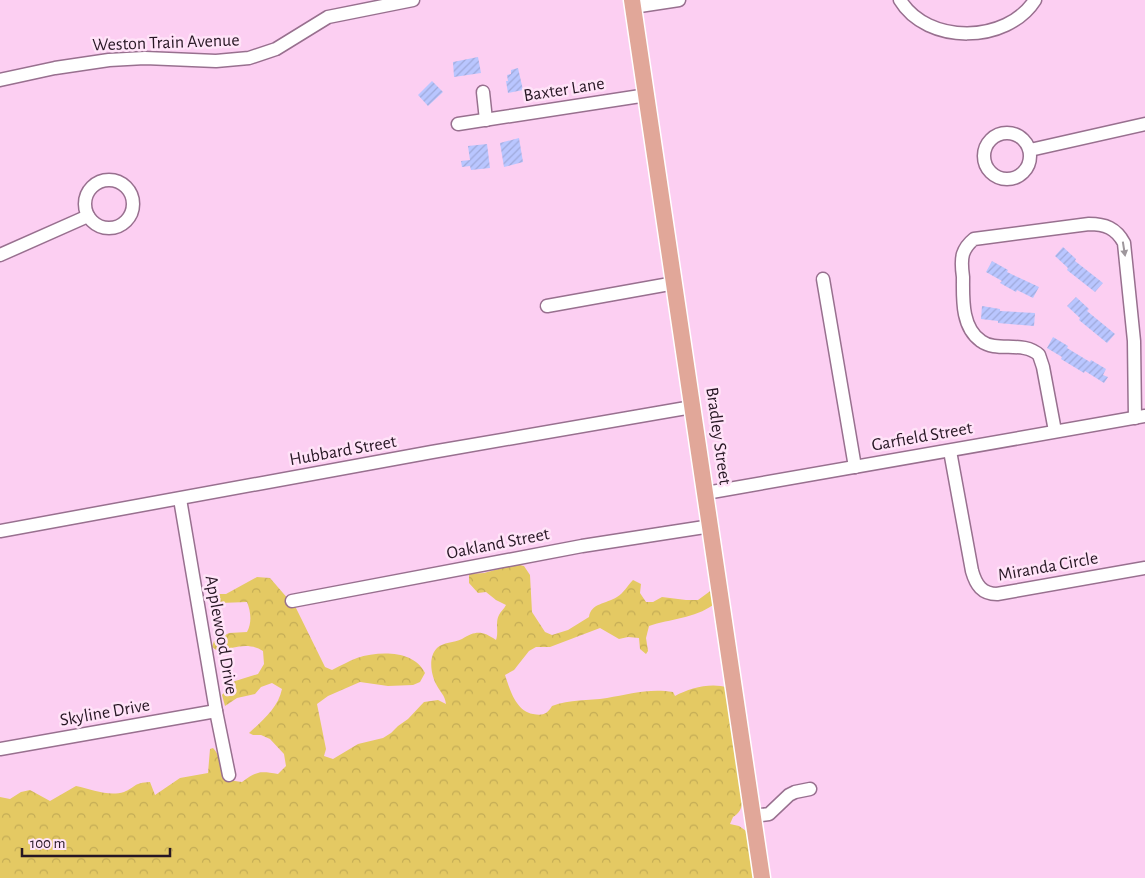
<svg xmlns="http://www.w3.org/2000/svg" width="1145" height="878" viewBox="0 0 1145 878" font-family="'Alegreya Sans',sans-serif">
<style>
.forest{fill:url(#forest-crowns)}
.building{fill:url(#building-hatch)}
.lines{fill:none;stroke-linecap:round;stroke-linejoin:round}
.minor-casing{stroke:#98708f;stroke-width:15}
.major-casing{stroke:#fff;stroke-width:19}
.minor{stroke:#fff;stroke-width:12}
.major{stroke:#e1a799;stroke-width:16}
.oneway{fill:#9e979c}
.labels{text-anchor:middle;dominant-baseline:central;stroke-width:5;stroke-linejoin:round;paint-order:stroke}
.street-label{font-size:18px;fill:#271724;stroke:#ffe3f8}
</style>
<defs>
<pattern id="forest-crowns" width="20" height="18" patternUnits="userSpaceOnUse" patternTransform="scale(1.25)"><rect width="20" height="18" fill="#e4c963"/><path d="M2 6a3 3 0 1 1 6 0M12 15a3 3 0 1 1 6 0" fill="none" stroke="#c4ac56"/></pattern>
<pattern id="building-hatch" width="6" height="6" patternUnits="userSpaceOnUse" patternTransform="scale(1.25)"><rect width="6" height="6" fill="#b9c6ff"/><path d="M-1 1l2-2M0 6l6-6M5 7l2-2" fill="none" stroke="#9fa9da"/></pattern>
</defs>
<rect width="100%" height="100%" fill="#fccff2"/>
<path class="forest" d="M516 564 524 566 530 575 532 612 545 632 552 635 568 630 589 617C591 603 606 604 617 597 623 594 628 585 633 580L641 584 640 593 646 602H653L662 597 686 600H698L713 589 715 595 713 605C695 618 670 619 649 626L646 638 648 651 646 654 640 649 639 638 628 637 619 639 600 628 550 647H536L529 651 514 670 505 675C510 690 516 711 533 714 543 716 547 714 552 706 570 699 588 701 607 698 629 694 650 688 673 692L675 696C690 688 712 682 728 688L743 795C742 805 742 812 733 817L730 824 739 826 749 833 756 878H0V797L10 799 21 792 30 790 50 801 76 786C92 789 108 797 124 792 136 787 133 783 150 782L155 795 180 778 208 773 210 749 213 748C227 763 211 779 242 782 257 771 260 771 278 774L286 766 284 754 270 739 261 735H253L249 733C263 720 278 708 282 689L272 683 261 687 255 694 237 698 225 706 222 695 232 682 258 674 264 664 263 651C249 642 234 647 219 652L212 647 214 641 229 633 247 632C252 623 251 612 247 602L220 603 218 594H226L257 577 270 578 296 608 325 667 332 670C340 666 349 661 357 658 379 651 414 650 425 673L420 682 413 685 388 686 360 682 328 696 317 704 326 749 324 756 333 759 358 744 383 738 391 733 398 726 408 719 424 702 438 700 446 704C445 695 440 692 436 684 431 674 428 657 437 648 443 642 454 643 462 639 476 630 483 631 496 640 499 632 495 622 499 615 501 611 504 609 506 605L496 600 486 592 478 593 469 583V574L484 573Z"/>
<g class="building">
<path d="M478 57 481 73 454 77 453 62Z"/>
<path d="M518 68 523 90 508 93 506 81H508L507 75 511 74V70Z"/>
<path d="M432 81 443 92 428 106 418 95Z"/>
<path d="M519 138 523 162 504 167 500 143Z"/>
<path d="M487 144 490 168 471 170 470 166 462 167 461 161 470 160 468 146Z"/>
<path d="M1063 247 1076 259 1075 261 1103 283 1095 292 1067 270 1068 268 1055 256Z"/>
<path d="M992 261 1008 270 1007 272 1039 287 1033 298 1017 290 1016 292 1000 283 1002 281 986 272Z"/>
<path d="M1076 297 1089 309 1087 311 1115 334 1107 343 1079 320 1080 318 1067 306Z"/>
<path d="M982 306 1000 309V311L1035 313 1034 326 998 323V321L981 319Z"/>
<path d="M1053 337 1068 346 1067 348 1090 362 1091 360 1106 369 1103 375 1108 377 1104 383 1085 371 1084 373 1061 359 1062 357 1047 348Z"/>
</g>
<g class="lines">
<defs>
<g id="minor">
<path d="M900 0C927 45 1007 44 1035 0"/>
<path d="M633 7 679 0"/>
<path d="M0 80 55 68 109 60 145 58 216 61 249 58 276 49 328 17 413 0"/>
<path d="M483 92 486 120"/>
<path d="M458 124 647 95"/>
<circle cx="1007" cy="156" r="23"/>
<path d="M1030 150 1145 124"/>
<circle cx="109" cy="204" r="24"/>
<path d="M0 255 88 216"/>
<path d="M823 279 855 467"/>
<path d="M547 306 675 283"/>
<path d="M1055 431 1043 367 1039 355C1023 340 997 353 981 341 961 327 963 298 963 277 962 270 961 261 963 254 965 248 969 243 974 239L1089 224C1105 224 1116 228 1124 243L1134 341 1135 418"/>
<path d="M950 451 972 571C976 585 982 594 997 594L1145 568"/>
<path d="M706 493 1145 416"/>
<path d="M180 499 216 711 229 775"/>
<path d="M0 531 432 452 692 407"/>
<path d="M292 601 582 546 711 526"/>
<path d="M0 749 216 711"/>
<path d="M754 816 769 814 789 795 795 792 810 789"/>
</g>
<path id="major" d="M632 0 762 878"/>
</defs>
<use href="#minor" class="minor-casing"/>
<use href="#major" class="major-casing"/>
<use href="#minor" class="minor"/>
<use href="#major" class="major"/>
</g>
<defs><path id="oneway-solid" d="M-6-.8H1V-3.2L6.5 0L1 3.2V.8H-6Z" transform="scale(1.25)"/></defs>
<use class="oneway" href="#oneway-solid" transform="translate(1124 249) rotate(81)"/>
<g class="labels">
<g class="street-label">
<text transform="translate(166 43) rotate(-2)">Weston Train Avenue</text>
<text transform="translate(564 90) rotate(-9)">Baxter Lane</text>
<text transform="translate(718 436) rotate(82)">Bradley Street</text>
<text transform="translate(922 437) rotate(-10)">Garfield Street</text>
<text transform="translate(343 451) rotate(-10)">Hubbard Street</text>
<text transform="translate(498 544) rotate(-11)">Oakland Street</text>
<text transform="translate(1048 567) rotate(-10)">Miranda Circle</text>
<text transform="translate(221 635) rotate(80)">Applewood Drive</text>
<text transform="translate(105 713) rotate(-10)">Skyline Drive</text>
</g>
</g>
<path d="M22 848v8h148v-8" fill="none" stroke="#271724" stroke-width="2.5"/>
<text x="30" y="848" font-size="15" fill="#271724" stroke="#ffe3f8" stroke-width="4" paint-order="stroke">100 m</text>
</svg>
